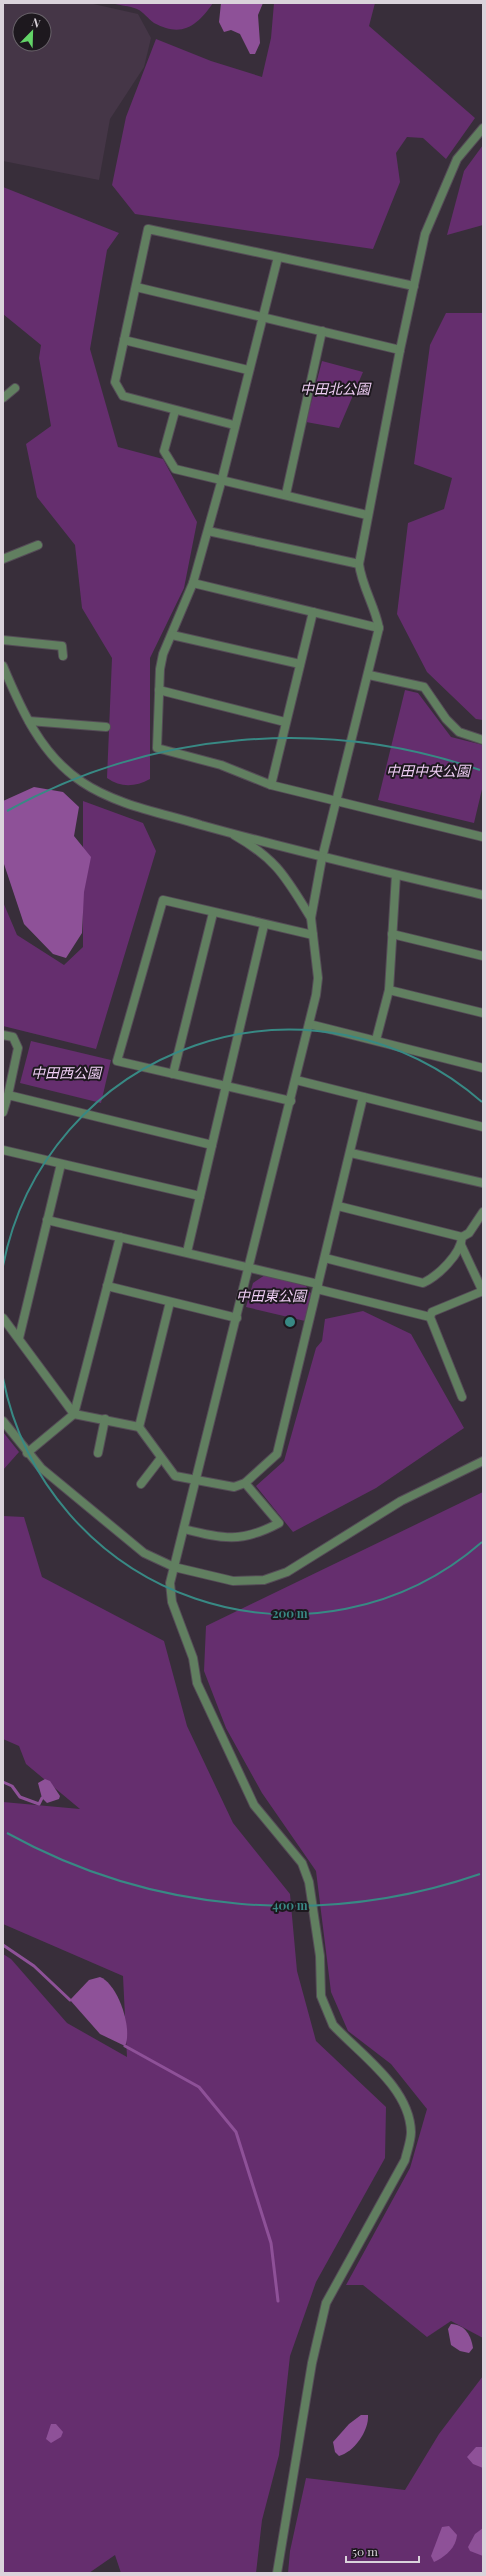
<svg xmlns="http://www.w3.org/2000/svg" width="486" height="2576" viewBox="0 0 486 2576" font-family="'Playfair Display','Noto Sans JP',serif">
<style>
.built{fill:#453647;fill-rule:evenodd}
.green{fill:#652e6e}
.water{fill:#8e5198}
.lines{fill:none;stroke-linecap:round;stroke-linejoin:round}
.stream{stroke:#8e5198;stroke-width:3}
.minor-casing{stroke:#554c57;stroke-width:10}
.tertiary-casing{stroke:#554c57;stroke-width:10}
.minor{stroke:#617f60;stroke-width:8}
.tertiary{stroke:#617f60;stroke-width:8}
.ring{fill:none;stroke:#388984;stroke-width:2}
.labels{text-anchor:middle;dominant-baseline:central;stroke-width:4;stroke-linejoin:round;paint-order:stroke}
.park-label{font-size:14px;font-style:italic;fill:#eecdf3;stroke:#1d181e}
.centre{fill:#388984;stroke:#1d181e;stroke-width:2}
.ring-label{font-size:12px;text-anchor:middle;font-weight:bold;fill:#388984;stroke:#1d181e;stroke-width:4;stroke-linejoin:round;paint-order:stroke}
</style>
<rect width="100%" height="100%" fill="#382e3a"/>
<path class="built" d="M3 3H89L138 14 151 38 144 67 110 119 99 180 3 161ZM20 20H44V44H20Z"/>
<g class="green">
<path d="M110 3H213C197 26 182 38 154 23 148 19 144 12 137 9 130 6 118 5 110 3Z"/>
<path d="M274 3H375L369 26 475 118 446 159 423 138 407 137 396 153 400 182 373 249 135 214 112 185 126 117 156 39 211 61 262 77 271 38Z"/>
<path d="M483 145V225L447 235 464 171Z"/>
<path d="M3 187 119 233 107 250 90 349 118 447 163 459 197 522 184 588 150 658V779C135 787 121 788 107 778L112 658 82 608 75 545 37 497 26 444 51 426 39 358 41 345 3 314Z"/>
<path d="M446 313H483V720L476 719 427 672 397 614 408 523 444 509 452 478 414 464 430 345Z"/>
<path d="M322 361 363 372 339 428 306 422Z"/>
<path d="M405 690 418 693 451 737 483 745V785L474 823 378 800Z"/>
<path d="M83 801 143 823 156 851 96 1049 3 1026V902L17 935 64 965 83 947Z"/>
<path d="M31 1041 111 1060 101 1103 20 1083Z"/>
<path d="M265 1275 306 1286 311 1294 305 1321 246 1307 253 1283Z"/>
<path d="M363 1311 411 1334 464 1428 376 1488 293 1532 256 1486 284 1461 316 1348 322 1341 325 1319Z"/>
<path d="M3 1432 19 1452 3 1470Z"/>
<path d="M483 1492V2338L451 2321 427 2337 363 2285H346L410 2168 427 2109 391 2064 348 2031 331 1992 316 1871 262 1793 226 1728 204 1671 206 1626Z"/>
<path d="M3 1516 24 1517 42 1577 164 1641 187 1726 233 1823 290 1894 297 1971 316 2041 386 2107 385 2158 316 2282 290 2356 279 2455 262 2520 256 2573H121L115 2555 89 2573H3V1954L11 1959 67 2023 127 2057 123 1976 3 1924V1802L80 1809 26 1764 19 1746 3 1739Z"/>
<path d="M483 2376V2573H288L290 2551 306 2478 405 2490 439 2434Z"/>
</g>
<g class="water">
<path d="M221 3H263L258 15 260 43 255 54H250L240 34 231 30 224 32 219 22Z"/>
<path d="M34 787 63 792 79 807 74 836 91 857 84 892 82 933 66 958 53 954 24 924 3 861V801Z"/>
<path d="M45 1779 50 1781 60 1796 59 1799 47 1803 42 1798 38 1783Z"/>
<path d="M100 1977C118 1984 133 2029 125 2046L100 2034 70 2000 89 1980Z"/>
<path d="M451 2324C466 2325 471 2336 473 2348L469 2353 460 2351 451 2345 448 2329Z"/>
<path d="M361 2415H368C369 2431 354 2452 339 2456L335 2452 333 2442 349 2424Z"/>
<path d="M51 2424H56L63 2432 61 2437 51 2443 46 2439Z"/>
<path d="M476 2447H483V2468L473 2464 467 2457Z"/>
<path d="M449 2526 457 2535C456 2548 445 2557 434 2562L431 2556 442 2527Z"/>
<path d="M483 2528V2556L470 2551 468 2547 475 2534Z"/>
</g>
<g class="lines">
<g class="stream">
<path d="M3 1782 12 1786 20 1797 39 1804 42 1798"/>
<path d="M3 1945 34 1966 70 2000"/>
<path d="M125 2046 199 2087 236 2132 271 2243 278 2301"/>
</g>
<defs>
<g id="minor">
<path d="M278 257 222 479 193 583 163 654 160 669 157 748 221 765 271 785 483 837"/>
<path d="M136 287 400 350"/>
<path d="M124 340 248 370"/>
<path d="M3 398 15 388"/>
<path d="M175 411 164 451 175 469 367 515"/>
<path d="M234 425 123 396 115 382 148 229 414 286"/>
<path d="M286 494 322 331"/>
<path d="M208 531 359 564"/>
<path d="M3 559 38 545"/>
<path d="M193 583 379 628"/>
<path d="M172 635 300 664"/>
<path d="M3 640 62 646 63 656"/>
<path d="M369 675 424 687 446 719 459 732 483 740"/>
<path d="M159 690 285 722"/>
<path d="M29 721 106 727"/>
<path d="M271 785 313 612"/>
<path d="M234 835C278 860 286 878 311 918"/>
<path d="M322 858 379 628C375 606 362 587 359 564L400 350 425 234 457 159 483 128"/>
<path d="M392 934 483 956"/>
<path d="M389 990 483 1013"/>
<path d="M309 1024 483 1068"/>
<path d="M3 1035 13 1037 18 1048 8 1095"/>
<path d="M376 1040 389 990 396 875"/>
<path d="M173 1074 213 913"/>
<path d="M296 1080 483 1127"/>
<path d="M291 1101 117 1061 163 900 313 935"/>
<path d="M3 1112 8 1095 212 1145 264 925"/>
<path d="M3 1150 200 1196"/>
<path d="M351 1153 483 1183"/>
<path d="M338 1206 462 1237"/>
<path d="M47 1220 318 1284"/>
<path d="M461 1245 483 1292"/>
<path d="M187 1252 212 1145"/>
<path d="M325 1258 423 1283C438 1276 461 1254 462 1237L469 1233 483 1212"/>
<path d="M107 1286 237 1318"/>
<path d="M317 1289 430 1317"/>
<path d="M3 1318 74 1414 139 1427 175 1476 234 1487 245 1483 277 1454 363 1097"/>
<path d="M19 1338 61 1164"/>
<path d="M462 1397 430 1317 432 1312 483 1291"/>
<path d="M139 1427 170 1302"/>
<path d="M27 1453 74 1414 120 1237"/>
<path d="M98 1453 105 1419"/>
<path d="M141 1484 161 1458"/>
<path d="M184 1529C223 1539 242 1543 279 1523L245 1483"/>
<path d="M174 1567 170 1583 172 1602 193 1658 197 1683 254 1805 302 1863 309 1882 320 1956 321 1996 333 2025C361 2055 410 2088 411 2132 411 2141 407 2151 405 2160L326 2303 312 2363 277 2573"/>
</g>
<g id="tertiary">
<path d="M3 666C21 709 41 755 82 782 116 805 162 813 201 825 294 851 389 873 483 895"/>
<path d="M3 1421 41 1468 144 1553 174 1567 233 1581 264 1580 287 1572 401 1501 483 1461"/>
<path d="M174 1567 316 995 318 978 311 918 322 858"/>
</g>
</defs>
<use href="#minor" class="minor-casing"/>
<use href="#tertiary" class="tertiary-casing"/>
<use href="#minor" class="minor"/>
<use href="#tertiary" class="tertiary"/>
</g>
<g class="ring">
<path d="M482 1542A292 292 0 0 1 3 1378M3 1266A292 292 0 0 1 482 1102"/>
<path d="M480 1874A584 584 0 0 1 7 1833M7 811A584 584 0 0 1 480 770"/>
</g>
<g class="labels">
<g class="park-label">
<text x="335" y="388">中田北公園</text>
<text x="428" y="770">中田中央公園</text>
<text x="66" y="1072">中田西公園</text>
<text x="271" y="1295">中田東公園</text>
</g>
</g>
<circle cx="290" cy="1322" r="6" class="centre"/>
<g class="ring-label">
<text x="290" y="1618">200 m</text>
<text x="290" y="1910">400 m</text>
</g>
<rect width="486" height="2576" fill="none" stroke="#dad3db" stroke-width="8"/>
<g transform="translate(32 32) rotate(23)"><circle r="19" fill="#1d181e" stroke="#69636a"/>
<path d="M0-3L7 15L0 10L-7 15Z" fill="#63d468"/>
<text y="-6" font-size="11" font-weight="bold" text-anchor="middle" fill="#dad3db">N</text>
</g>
<path d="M346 2556v6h73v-6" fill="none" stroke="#dad3db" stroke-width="2"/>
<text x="352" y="2556" font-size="12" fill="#dad3db" stroke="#1d181e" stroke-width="3" paint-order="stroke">50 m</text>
</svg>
